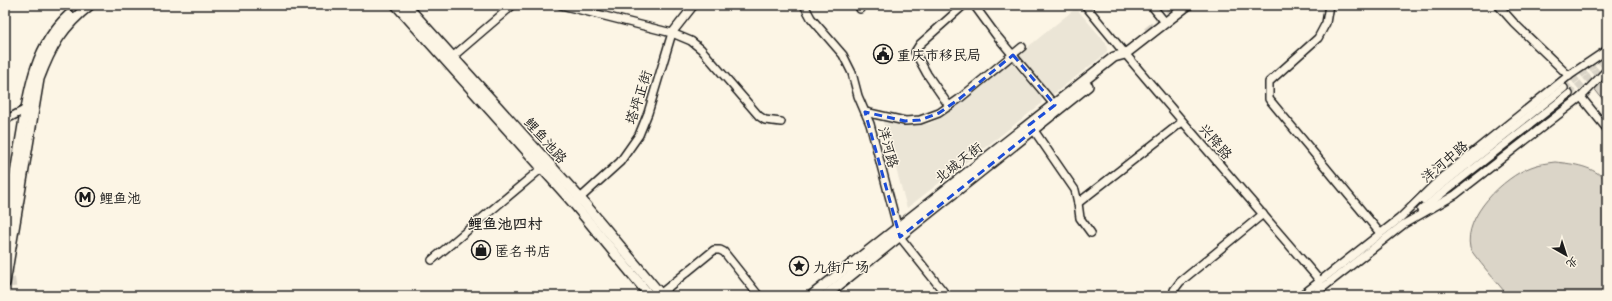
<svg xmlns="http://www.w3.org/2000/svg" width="1612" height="301" viewBox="0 0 1612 301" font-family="Mali,'LXGW WenKai TC',sans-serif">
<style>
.built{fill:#ebe5d6}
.green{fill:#dbd5c8;stroke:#7c7872}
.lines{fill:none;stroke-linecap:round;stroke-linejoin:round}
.minor-tunnel{stroke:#dad4c7;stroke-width:7;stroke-dasharray:7 3.5;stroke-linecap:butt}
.major-tunnel{stroke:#dad4c7;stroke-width:9;stroke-dasharray:9 4.5;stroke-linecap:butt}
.minor-casing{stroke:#1c1c1c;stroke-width:10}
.major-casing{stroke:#1c1c1c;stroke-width:12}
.minor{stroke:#fcf5e5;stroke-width:7}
.major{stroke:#fcf5e5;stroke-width:9}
.marked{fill:none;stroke:#1d4ed8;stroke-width:3;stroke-dasharray:8 5;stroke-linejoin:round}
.labels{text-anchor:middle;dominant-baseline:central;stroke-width:3;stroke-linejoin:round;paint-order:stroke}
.poi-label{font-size:14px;fill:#1c1c1c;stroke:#fcf5e5;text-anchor:start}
.street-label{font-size:14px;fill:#1c1c1c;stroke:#fcf5e5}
.neighbourhood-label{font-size:15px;font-weight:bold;fill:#1c1c1c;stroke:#fcf5e5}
</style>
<rect width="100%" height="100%" fill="#fcf5e5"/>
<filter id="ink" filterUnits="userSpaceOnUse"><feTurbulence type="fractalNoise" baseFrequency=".025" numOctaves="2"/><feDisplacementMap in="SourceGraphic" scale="8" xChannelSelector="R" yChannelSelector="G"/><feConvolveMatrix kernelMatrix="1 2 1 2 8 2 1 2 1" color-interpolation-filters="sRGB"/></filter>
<g filter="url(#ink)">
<g class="built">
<path d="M1076 8 1106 43 1107 51 1104 55 1051 96 1018 55Z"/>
<path d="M1011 62 1042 98 1041 104 907 208 883 122 929 124 934 121 942 117Z"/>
</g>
<g class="green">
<path d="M1607 77V105L1593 87Z"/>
<path d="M1555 162C1574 164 1593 166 1607 181V296H1508C1502 288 1472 254 1470 248 1463 216 1504 177 1531 167 1538 164 1547 163 1555 162Z"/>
</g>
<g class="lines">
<g class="minor-tunnel">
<path d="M1564 88 1607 54"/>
<path d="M1569 94 1607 63"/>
</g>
<g class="major-tunnel">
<path d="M1147 32 1180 5"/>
<path d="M5 238 13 296"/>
</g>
<defs>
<g id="minor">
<path d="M561 5 672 33 691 41 701 49 759 116 765 120 781 122"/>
<path d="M804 5 811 18 843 55 852 73 858 96 870 124 900 237 947 296"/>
<path d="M859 5 860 9"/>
<path d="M974 5 996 35 1057 108"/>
<path d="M1085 5C1161 99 1242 189 1320 281L1318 296"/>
<path d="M1151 5 1165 22"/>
<path d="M1329 5 1326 23 1318 38 1269 82V99L1380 233"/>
<path d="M1498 5 1514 23 1569 76"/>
<path d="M450 59 513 5"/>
<path d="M1581 97 1607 129"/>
<path d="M949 106 927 74 915 52 920 44 964 5"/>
<path d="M865 112 905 121 920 120 939 113 959 99 1022 47"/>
<path d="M5 120 28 108"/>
<path d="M1031 126 1075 190 1078 203 1080 218 1091 233"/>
<path d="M1423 200 1564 88"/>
<path d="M577 201 620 162 639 135 648 113 672 33 694 5"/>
<path d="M1078 203 1182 122"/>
<path d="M1421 210 1569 94"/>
<path d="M432 260 542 168"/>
<path d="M1316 293 1404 224 1455 195 1581 97 1607 70"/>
<path d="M660 294 714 250H720L724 252 759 296"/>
<path d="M1173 296 1174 290 1180 282 1263 214"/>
<path d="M1301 296 1399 219 1441 178 1567 77 1607 50"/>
</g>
<g id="major">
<path d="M396 5 574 204 650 296"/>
<path d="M406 5 580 198 662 296"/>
<path d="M5 236C10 205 15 174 20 143 28 97 32 49 69 15"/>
<path d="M5 283 39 79C51 47 62 27 90 5"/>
<path d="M811 296 1114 57 1125 54 1188 5"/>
<path d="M825 296 1088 86"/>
</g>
</defs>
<use href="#minor" class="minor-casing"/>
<use href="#major" class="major-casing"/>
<use href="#minor" class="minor"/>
<use href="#major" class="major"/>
</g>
</g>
<path class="marked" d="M1013 55 1055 105 1029 125 1034 130 900 237 865 112 905 121 920 120 939 113 959 99Z"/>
<defs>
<symbol id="civic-ring" viewBox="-11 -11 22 22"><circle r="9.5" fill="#fcf5e5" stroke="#1c1c1c" stroke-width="1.5"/><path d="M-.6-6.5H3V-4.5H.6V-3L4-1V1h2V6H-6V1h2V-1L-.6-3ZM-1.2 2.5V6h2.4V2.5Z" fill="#1c1c1c"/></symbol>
<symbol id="metro-ring" viewBox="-11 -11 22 22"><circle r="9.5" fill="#fcf5e5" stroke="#1c1c1c" stroke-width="1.5"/><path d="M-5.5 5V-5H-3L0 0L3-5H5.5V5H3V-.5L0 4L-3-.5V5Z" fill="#1c1c1c"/></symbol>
<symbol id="shop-ring" viewBox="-11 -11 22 22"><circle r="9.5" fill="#fcf5e5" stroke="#1c1c1c" stroke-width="1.5"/><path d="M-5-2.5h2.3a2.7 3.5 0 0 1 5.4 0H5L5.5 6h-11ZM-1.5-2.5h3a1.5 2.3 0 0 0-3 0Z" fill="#1c1c1c"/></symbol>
<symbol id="sight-ring" viewBox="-11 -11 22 22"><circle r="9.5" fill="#fcf5e5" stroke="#1c1c1c" stroke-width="1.5"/><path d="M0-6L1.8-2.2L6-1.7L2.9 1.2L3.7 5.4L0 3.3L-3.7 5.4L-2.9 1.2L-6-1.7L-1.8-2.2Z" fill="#1c1c1c"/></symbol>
</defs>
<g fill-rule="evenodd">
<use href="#civic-ring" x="872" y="43" width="22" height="22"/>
<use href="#metro-ring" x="74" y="186" width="22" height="22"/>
<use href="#shop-ring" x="470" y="239" width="22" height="22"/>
<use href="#sight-ring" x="788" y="255" width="22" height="22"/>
</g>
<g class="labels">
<g class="poi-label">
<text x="897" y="54">重庆市移民局</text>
<text x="99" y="197">鲤鱼池</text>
<text x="495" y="250">匿名书店</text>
<text x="813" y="266">九街广场</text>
</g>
<g class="street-label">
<text transform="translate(638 97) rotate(-72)">塔坪正街</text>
<text transform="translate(546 140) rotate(48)">鲤鱼池路</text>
<text transform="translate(1216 141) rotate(49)">兴降路</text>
<text transform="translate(889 147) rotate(75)">洋河路</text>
<text transform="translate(1444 161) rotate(-40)">洋河中路</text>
<text transform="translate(958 162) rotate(-38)">北城天街</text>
</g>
<g class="neighbourhood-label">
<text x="505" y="223">鲤鱼池四村</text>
</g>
</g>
<rect width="1612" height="301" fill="none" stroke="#fcf5e5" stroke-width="20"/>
<rect x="10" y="10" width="1592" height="281" fill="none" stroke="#1c1c1c" stroke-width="1.5" filter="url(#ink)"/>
<g transform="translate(1566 255) rotate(141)" stroke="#fcf5e5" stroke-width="3" paint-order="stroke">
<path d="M0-3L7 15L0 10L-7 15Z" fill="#1c1c1c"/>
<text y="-6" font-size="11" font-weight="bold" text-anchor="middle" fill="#1c1c1c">北</text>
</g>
</svg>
